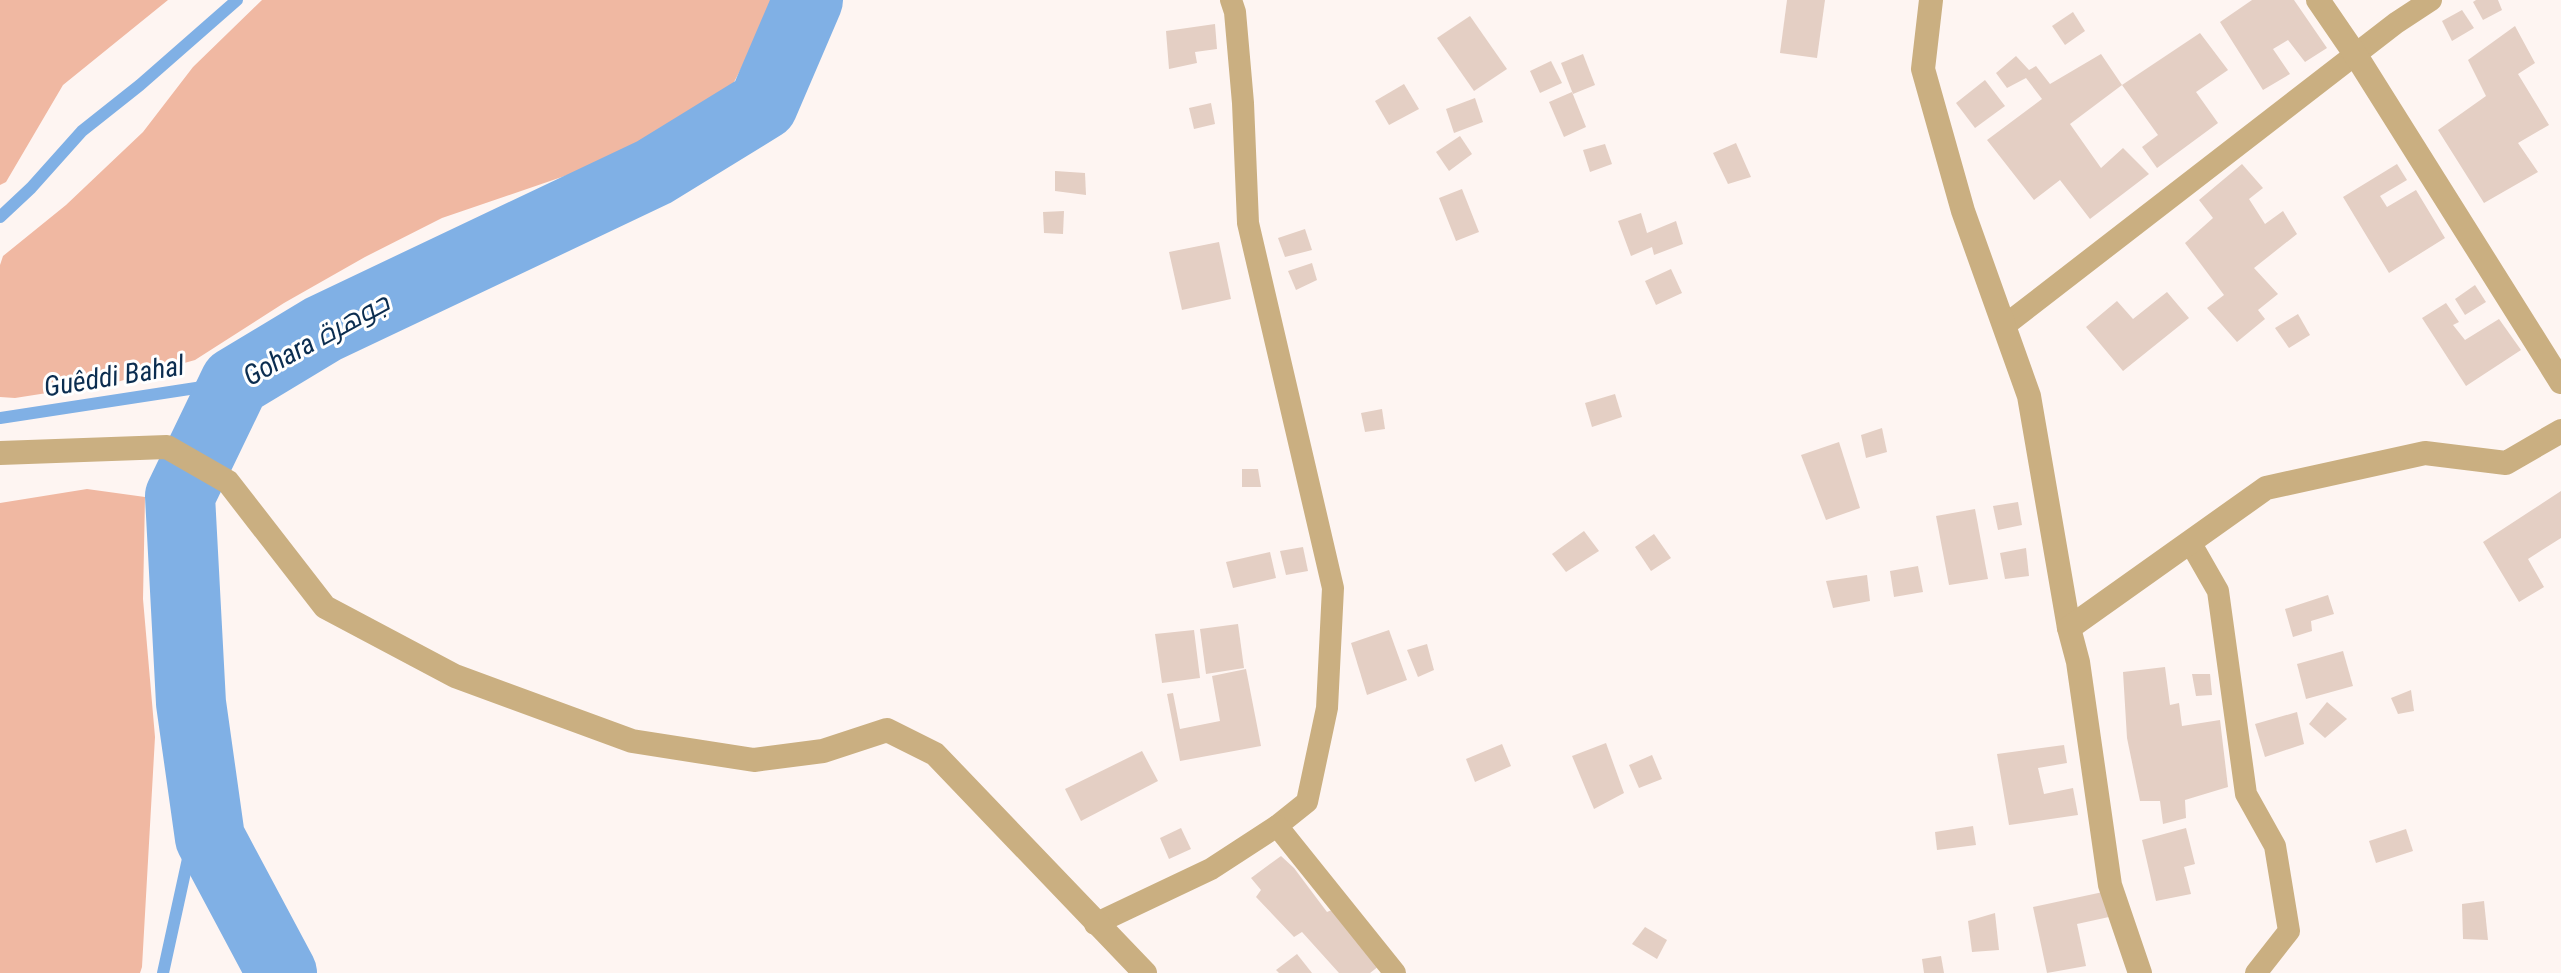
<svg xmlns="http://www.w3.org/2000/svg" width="2561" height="973" viewBox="0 0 2561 973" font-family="'Roboto Condensed',Cairo,sans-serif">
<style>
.green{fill:#f0b8a2}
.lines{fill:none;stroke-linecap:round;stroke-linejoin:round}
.stream{stroke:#80b0e5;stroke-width:12}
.river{stroke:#80b0e5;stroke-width:70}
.building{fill:#e4cfc4}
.lane{stroke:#caaf81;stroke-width:22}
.street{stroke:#caaf81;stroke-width:24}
.labels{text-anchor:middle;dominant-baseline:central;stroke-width:6;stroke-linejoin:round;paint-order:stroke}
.water-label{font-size:28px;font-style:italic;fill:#0b2d50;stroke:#fff}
</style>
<rect width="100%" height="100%" fill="#fef5f2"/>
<g class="green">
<path d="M0 0H168L63 85 6 182 0 185Z"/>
<path d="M262 0H777L732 86 620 157 442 218 365 257 284 303 195 360 117 382 15 398 0 397V265L3 256 66 205 143 132 193 67Z"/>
<path d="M87 489 145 497 143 599 155 737 142 967 140 973H0V503Z"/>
</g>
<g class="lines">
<g class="stream">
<path d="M0 217 31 188 82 131 140 85 237 0"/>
<path d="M0 418 235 382"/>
<path d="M163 973 203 790"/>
</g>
<path class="river" d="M282 973 210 838 191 703 180 496 235 382 323 329 654 172 763 105 808 0"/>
</g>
<g class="building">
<path d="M1787 0H1825L1817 58 1780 53Z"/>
<path d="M2252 0H2294L2327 48 2305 62 2288 40 2273 49 2290 74 2263 90 2220 22Z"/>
<path d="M2476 0H2498L2502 10 2483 20 2473 2Z"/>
<path d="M2462 10 2474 28 2452 41 2442 21Z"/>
<path d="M2073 12 2085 31 2065 45 2052 26Z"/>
<path d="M1470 16 1507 69 1474 91 1437 38Z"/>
<path d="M1215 24 1217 49 1195 52 1197 63 1169 69 1166 31Z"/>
<path d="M2515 26 2535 63 2518 74 2549 125 2518 143 2538 172 2484 203 2438 130 2486 96 2468 60Z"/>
<path d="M2200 33 2228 70 2196 92 2218 123 2157 168 2142 147 2158 135 2122 85Z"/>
<path d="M1583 54 1595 85 1573 94 1561 63Z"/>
<path d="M2101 54 2122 85 2070 124 2101 168 2123 148 2149 174 2090 219 2060 180 2034 200 1987 140 2042 99 2026 78 2007 88 1996 73 2016 56 2029 70 2036 66 2050 84Z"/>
<path d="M1551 61 1562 83 1540 93 1530 71Z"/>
<path d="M1985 80 2005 106 1975 128 1956 103Z"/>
<path d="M1404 84 1419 109 1389 125 1375 101Z"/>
<path d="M1572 92 1586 127 1564 137 1549 102Z"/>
<path d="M1475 98 1483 122 1454 133 1446 109Z"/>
<path d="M1211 103 1215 124 1194 129 1189 108Z"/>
<path d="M1460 136 1472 154 1449 171 1436 152Z"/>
<path d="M1736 143 1751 177 1728 184 1713 153Z"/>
<path d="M1605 144 1612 164 1590 172 1583 150Z"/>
<path d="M2242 164 2263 188 2249 199 2265 224 2283 211 2297 234 2254 268 2278 294 2258 310 2265 319 2237 342 2207 308 2224 295 2185 243 2213 218 2199 200Z"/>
<path d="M2397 164 2407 180 2380 196 2387 207 2416 190 2445 238 2389 273 2343 197Z"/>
<path d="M1055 171 1085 173 1086 195 1055 191Z"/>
<path d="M1462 189 1479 232 1456 241 1439 198Z"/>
<path d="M1064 211 1063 234 1044 233 1043 212Z"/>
<path d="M1641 213 1647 233 1676 221 1683 244 1654 255 1652 247 1631 256 1618 221Z"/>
<path d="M1305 229 1312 250 1285 257 1278 238Z"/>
<path d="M1219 242 1231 299 1182 310 1169 252Z"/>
<path d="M1312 263 1317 280 1296 290 1288 271Z"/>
<path d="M1671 269 1682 293 1656 305 1645 281Z"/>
<path d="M2475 285 2486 302 2465 315 2455 299Z"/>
<path d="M2167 292 2189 318 2123 371 2086 327 2117 301 2133 319Z"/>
<path d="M2446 303 2459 322 2453 325 2465 340 2499 319 2521 350 2466 386 2422 318Z"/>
<path d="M2298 314 2310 335 2289 348 2275 328Z"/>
<path d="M1615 394 1622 417 1592 427 1585 403Z"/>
<path d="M1382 409 1385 429 1365 432 1361 413Z"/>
<path d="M1882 428 1887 452 1866 458 1861 435Z"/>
<path d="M1839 442 1860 508 1826 520 1801 455Z"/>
<path d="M1242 469H1258L1261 487H1242Z"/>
<path d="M2561 491V538L2528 559 2544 587 2519 602 2483 542Z"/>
<path d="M2018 502 2022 525 1998 530 1993 506Z"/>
<path d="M1975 509 1988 579 1949 585 1936 516Z"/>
<path d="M1584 531 1599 551 1566 572 1552 554Z"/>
<path d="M1654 534 1671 558 1651 571 1635 547Z"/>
<path d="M1303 547 1308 571 1286 575 1280 551Z"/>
<path d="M2026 548 2029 576 2005 579 2000 553Z"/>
<path d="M1270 552 1276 578 1233 588 1226 562Z"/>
<path d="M1918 566 1923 592 1894 597 1890 571Z"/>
<path d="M1867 575 1870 601 1833 608 1826 581Z"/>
<path d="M2328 595 2334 614 2311 621 2312 631 2293 637 2285 609Z"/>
<path d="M1238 624 1244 668 1206 674 1200 629Z"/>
<path d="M1194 630 1200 678 1162 683 1155 634Z"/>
<path d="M1389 630 1407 680 1367 695 1351 643Z"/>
<path d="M1427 644 1434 670 1418 677 1407 650Z"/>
<path d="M2343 651 2353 686 2306 699 2297 664Z"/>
<path d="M2165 667 2170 705 2179 703 2182 726 2220 720 2228 787 2185 800 2186 818 2163 824 2160 801H2140L2127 738 2123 672Z"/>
<path d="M1246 669 1261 746 1180 761 1167 694 1173 693 1180 729 1220 721 1212 676Z"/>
<path d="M2192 674H2210L2212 695 2196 696Z"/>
<path d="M2411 690 2414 711 2398 714 2391 698Z"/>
<path d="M2327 702 2347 719 2325 738 2309 724Z"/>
<path d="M2297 712 2304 744 2265 757 2255 724Z"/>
<path d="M1606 743 1624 793 1594 809 1572 756Z"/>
<path d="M1502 744 1511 766 1475 782 1466 759Z"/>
<path d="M2064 745 2067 763 2038 768 2044 794 2073 788 2078 815 2009 825 1997 754Z"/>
<path d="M1142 751 1158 781 1081 821 1065 789Z"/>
<path d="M1652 755 1662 779 1639 788 1629 765Z"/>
<path d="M1973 826 1976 845 1937 850 1935 832Z"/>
<path d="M1181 828 1191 849 1169 859 1160 838Z"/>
<path d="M2186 828 2195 864 2184 867 2191 894 2156 901 2142 840Z"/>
<path d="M2406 829 2413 851 2376 863 2369 841Z"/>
<path d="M1281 856 1294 868 1327 912 1334 909 1379 966 1370 973H1339L1302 932 1294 937 1256 897 1261 890 1251 878Z"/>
<path d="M2103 892 2109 917 2077 924 2086 966 2047 973 2033 907Z"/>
<path d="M2484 901 2488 940 2463 939 2462 904Z"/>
<path d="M1995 913 1999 950 1972 952 1968 921Z"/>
<path d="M1645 927 1667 940 1657 959 1632 944Z"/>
<path d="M1297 954 1312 973H1279L1276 970Z"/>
<path d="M1941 956 1944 973H1924L1922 959Z"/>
</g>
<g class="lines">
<g class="lane">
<path d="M1231 0 1235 12 1243 103 1248 223 1333 588 1327 708 1307 802 1277 826"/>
<path d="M2004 326 2396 23 2431 0"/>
<path d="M2190 542 2218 591 2246 794 2275 846 2289 931 2256 973"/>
<path d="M1095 924 1211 869 1277 826 1395 973"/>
</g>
<g class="street">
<path d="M1931 0 1923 69 1963 211 2029 396 2069 628"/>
<path d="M2318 0 2355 54 2561 382"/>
<path d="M0 453 167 447 228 482 325 607 455 676 632 741 754 760 823 751 887 730 935 754 1145 973"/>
<path d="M2140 973 2110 885 2078 662 2069 628 2266 488 2425 453 2506 463 2561 431"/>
</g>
</g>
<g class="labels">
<g class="water-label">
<text transform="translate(316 339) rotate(-29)">Gohara جوهرة</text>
<text transform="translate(114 376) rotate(-9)">Guêddi Bahal</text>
</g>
</g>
</svg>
